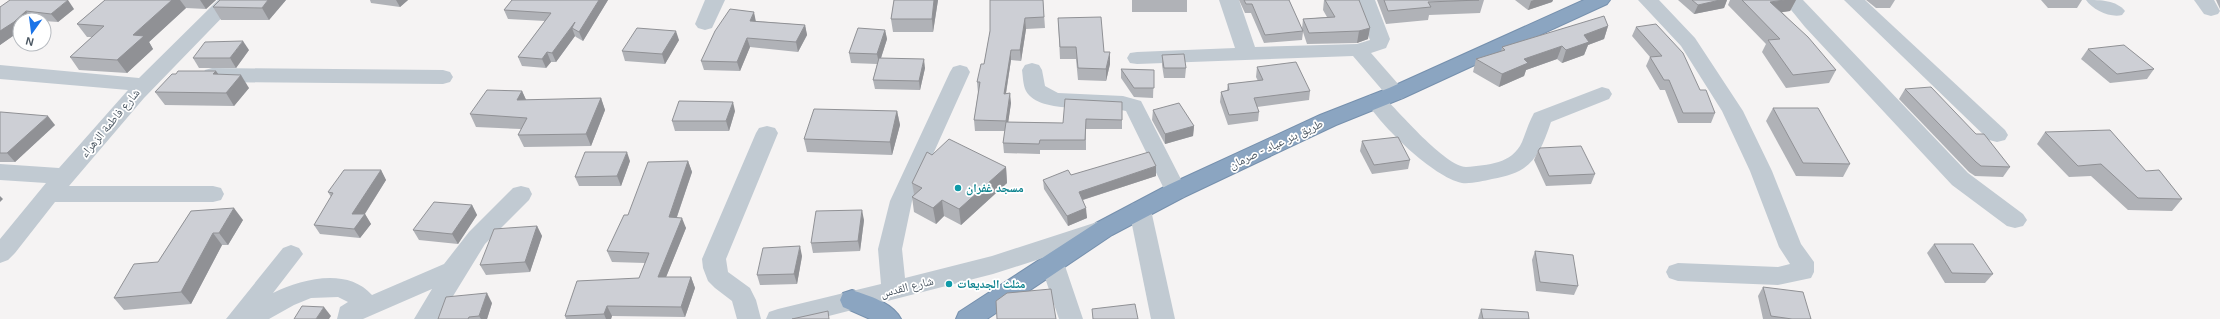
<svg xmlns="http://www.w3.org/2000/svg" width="2220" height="319" viewBox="0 0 2220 319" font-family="Arial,'Noto Naskh Arabic',sans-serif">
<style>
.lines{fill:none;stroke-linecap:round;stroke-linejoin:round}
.highway-casing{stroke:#7690ad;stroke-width:2}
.minor{fill:#c1cad2;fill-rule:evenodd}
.highway{fill:#8ba5c1;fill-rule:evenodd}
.wall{fill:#b0b2b7}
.shaded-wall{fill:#909195}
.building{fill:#cdcfd5;stroke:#909195}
.culture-dot{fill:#0f9aa8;stroke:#fff;stroke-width:1.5}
.labels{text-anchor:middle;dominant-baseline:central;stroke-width:3.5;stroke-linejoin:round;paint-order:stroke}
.street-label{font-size:12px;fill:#4a5661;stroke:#fff}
.culture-label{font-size:12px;font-weight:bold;fill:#0d838f;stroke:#fff;text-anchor:start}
</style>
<rect width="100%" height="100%" fill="#f5f3f3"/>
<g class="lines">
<defs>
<g id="highway">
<path d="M1584 0H1610L1607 4 1403 98 1336 125 1184 197 1112 235 987 319H956L959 312 1096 223 1168 185 1320 115 1389 88Z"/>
<path d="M852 290C869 296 892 302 901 319H870L843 307 840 300 843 293Z"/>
</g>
</defs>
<use href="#highway" class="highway-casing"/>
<g class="minor">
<path d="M218 0H239L144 98 69 186H213L221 188 224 194 221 200 213 202H55L15 253 8 260 0 263V239L46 183 0 180V164L59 168 128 90 0 79V65L139 78Z"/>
<path d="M705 0H725L712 28 705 30 698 28 695 24Z"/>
<path d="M1219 0H1239L1255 47 1357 44 1370 40 1355 0H1375L1390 39 1386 48 1371 53 1406 93 1403 98 1396 100 1389 98 1353 56 1137 64 1130 63 1127 58 1130 53 1137 52 1235 48Z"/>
<path d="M1638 0H1659L1695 38 1743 111 1772 171 1801 244 1814 262V272L1811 278 1778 285 1678 281 1669 278 1666 272 1669 266 1678 263 1778 267 1790 264 1779 247 1750 171 1722 111 1681 46Z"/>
<path d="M1783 0H1803L1968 173 2023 214 2027 220 2023 226 2015 228 2007 226 1952 185 1805 27Z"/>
<path d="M1844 0H1865L2005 130 2008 135 2005 140 1997 142 1989 140Z"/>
<path d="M2086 0C2101 0 2116 0 2125 11L2122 15C2110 18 2093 10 2086 0Z"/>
<path d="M2194 0H2214L2220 11 2218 14 2211 16 2204 14Z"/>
<path d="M1032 63 1039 65 1042 70 1045 86 1058 93 1123 96 1141 101 1187 191 1184 197 1176 199 1168 197 1126 111C1102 104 1040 116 1026 91 1023 85 1023 77 1022 70L1025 65Z"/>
<path d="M960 65 967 67 970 72 912 201 902 249 905 278 992 256 1097 222 1105 225 1109 231 1105 237 1053 254 1060 257 1064 263 1083 319H1059L1040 263 1043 258 993 274 817 319H766L769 312 778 309 881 284 878 249 890 201 950 72 953 67Z"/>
<path d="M212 68 443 70 450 72 453 77 450 82 443 84 212 82 205 80 202 75 205 70Z"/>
<path d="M1602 87 1609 89 1612 94 1609 99 1551 122C1539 157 1531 173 1492 179 1483 181 1471 184 1462 183 1433 177 1381 126 1366 101L1369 96 1376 94 1383 96C1398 111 1446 167 1466 167 1488 165 1512 164 1522 142 1526 132 1529 122 1534 113Z"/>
<path d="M767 126 775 128 778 133 726 259 728 272 750 288 756 300 761 319H737L732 301 715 288 708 281 703 268 702 259 756 133 759 128Z"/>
<path d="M521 186 529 188 532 194 529 200 485 244 439 319H414L432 289 363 319H337L340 307 348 302 338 297 311 298 294 305 269 319H226L283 248 291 245 299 248 303 254 273 293C302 279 347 267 372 295L444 264 469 232 513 188Z"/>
<path d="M1140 202 1148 204 1151 210 1175 319H1151L1129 210 1132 204Z"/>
</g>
<use href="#highway" class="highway"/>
</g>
<g class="wall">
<path d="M105 0H216L206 9 186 8 149 42 153 49 127 73 79 70 70 57 92 37H87L77 24Z"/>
<path d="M286 0 269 20H221L213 7Z"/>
<path d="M370 0H408L400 7 371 3Z"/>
<path d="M512 0H608L583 41 576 37 575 36 556 62H551L546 68 522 66 518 57 545 21 508 19 504 10Z"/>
<path d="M894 0H938L933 32H893L891 19Z"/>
<path d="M1043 0 1045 28 1026 29 1021 61 1011 60 1006 94 1011 103 1008 122 1063 123 1122 102V129H1086V150H1040V154L1004 153 1003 143 1005 131H975L974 120 978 93 977 82 984 64 990 31Z"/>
<rect x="1132" y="0" width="55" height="12"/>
<path d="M1239 0H1289L1302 29 1303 19 1327 17 1323 10 1324 0H1359L1368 39 1357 43 1307 44 1303 32 1302 40 1264 43 1251 13H1245Z"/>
<path d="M1377 0H1484L1480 13 1429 15 1428 20 1386 24Z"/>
<path d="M1515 0H1553L1552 2 1528 10Z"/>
<path d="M1678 0H1727L1724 8 1694 14Z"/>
<path d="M1730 0H1796L1790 11 1782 12 1836 70 1829 83 1786 88 1762 52 1766 44 1728 5Z"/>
<path d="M1866 0H1895L1890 8H1876Z"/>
<path d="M2041 0H2082L2077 8H2048Z"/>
<path d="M2216 0H2220V9Z"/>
<path d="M0 7 74 9 58 22 44 21V20H20V31L0 45Z"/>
<path d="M1058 18 1104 52 1110 64 1106 81 1078 80 1076 59H1060Z"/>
<path d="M756 21 805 25 807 35 798 52 750 47 740 71 704 70 701 61Z"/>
<path d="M1608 26 1604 39 1588 45 1584 55 1562 63 1557 59 1526 70 1524 76 1499 87 1473 72 1476 59 1501 52 1502 47Z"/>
<path d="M1636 27 1700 90 1715 113 1711 123H1678L1665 90H1660L1646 66 1650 57 1632 36Z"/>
<path d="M885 30 887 39 881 58 925 68 920 90 875 89 873 80 877 64 851 63 849 53Z"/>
<path d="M679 40 665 64 625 61 622 51Z"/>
<path d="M2088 49 2154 69 2147 79 2110 83 2081 59Z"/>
<path d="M249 50 236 68H199L193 58Z"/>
<path d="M1162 55 1186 68 1185 78H1164L1162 65Z"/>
<path d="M1257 67 1310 91 1309 100 1257 107 1259 112 1258 121 1228 125 1220 102 1221 92 1227 90 1228 84 1258 81 1256 77Z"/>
<path d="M1121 69 1154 70 1153 98 1134 97 1121 78Z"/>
<path d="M216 71 219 75 249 88 234 106 165 105 155 92 176 74Z"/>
<path d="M1905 89 1976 134 2010 167 2003 177 1975 176 1969 172 1899 99Z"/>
<path d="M522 91 526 100 601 98 605 110 591 146 524 147 518 135 521 129 476 127 470 114Z"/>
<path d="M1773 108 1850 164 1843 177 1796 176 1766 121Z"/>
<path d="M1153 110 1194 126 1193 136 1165 144 1152 120Z"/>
<path d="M735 111 729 131H675L672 121Z"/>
<path d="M897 111 900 125 892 155 807 152 804 139Z"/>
<path d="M0 112 55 125 15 162H0Z"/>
<path d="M2045 132 2146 171 2182 199 2172 211 2128 210 2091 176 2069 177 2037 144Z"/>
<path d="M1362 141 1410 160 1408 169 1372 174 1360 151Z"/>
<path d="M1538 151 1595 174 1591 184 1546 186 1534 160Z"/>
<path d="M932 155 1006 167 1007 183 961 225 944 216 936 224 914 212 912 197 914 194 912 183Z"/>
<path d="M630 161 621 186H579L575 177Z"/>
<path d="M688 161 692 172 677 217 686 228 666 277H691L695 288 685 317 612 316 611 319H566L565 316 639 278 645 263 612 262 607 251 628 215Z"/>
<path d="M1156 166V176L1083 200 1087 218 1068 226 1044 189 1043 180 1071 175Z"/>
<path d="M381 170 386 180 365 214 371 224 360 238 320 234 314 225 331 197 328 192Z"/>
<path d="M472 205 477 215 458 244 419 240 413 230Z"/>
<path d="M191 211 243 220 228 245H222L191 304 124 310 114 298 158 262Z"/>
<path d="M864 220 860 251 813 253 811 243Z"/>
<path d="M537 226 542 236 530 272 486 275 480 265Z"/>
<path d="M1934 244 1993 274 1985 283H1945L1927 253Z"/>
<path d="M1535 251 1578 286 1574 295 1536 291 1532 260Z"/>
<path d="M802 256 797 284 760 285 757 275Z"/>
<path d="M1763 287 1811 319H1763L1758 296Z"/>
<path d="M492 303 487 319H438Z"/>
<path d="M1481 309 1529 319H1478Z"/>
</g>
<g class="shaded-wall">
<path d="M68 0 74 9 58 22 51 14Z"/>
<path d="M172 0H180L186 8 149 42 153 49 127 73 117 60 133 35Z"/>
<path d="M200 0H216L206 9Z"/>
<path d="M268 0H286L269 20 262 8Z"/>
<path d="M396 0H408L400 7Z"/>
<path d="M599 0H608L583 41 579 32Z"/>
<path d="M934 0H938L933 32 932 19Z"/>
<path d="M1534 0H1553L1552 2 1528 10 1531 1Z"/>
<path d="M1720 0H1727L1724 8 1694 14 1698 5Z"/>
<path d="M1785 0H1796L1790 11 1764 15 1770 2Z"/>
<path d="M26 11 32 20H20V31L0 45V31Z"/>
<path d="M754 12 756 22 750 21Z"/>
<path d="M1025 18 1026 29 1021 61 1020 50Z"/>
<path d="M575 22 572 28 575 36 556 62 552 53Z"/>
<path d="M805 25 807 35 798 52 796 42Z"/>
<path d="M1608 26 1604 39 1588 45 1584 55 1562 63 1566 50 1584 35Z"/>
<path d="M1370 28 1368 39 1357 43 1359 31Z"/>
<path d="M885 30 887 39 879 64 877 54Z"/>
<path d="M676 31 679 40 665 64 662 54Z"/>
<path d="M747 38 750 47 740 71 737 62Z"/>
<path d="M243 41 249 50 236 68 230 58Z"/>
<path d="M1562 46 1557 59 1526 70 1524 76 1499 87 1502 74 1524 59Z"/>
<path d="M1011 50V60L1004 105V94Z"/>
<path d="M547 52 551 62 546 68 542 59Z"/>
<path d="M1110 52V64L1106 81V69Z"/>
<path d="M924 59 925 68 920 90 919 81Z"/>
<path d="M216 71 225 84 213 74Z"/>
<path d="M241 75 249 88 234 106 226 93Z"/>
<path d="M522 91 528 104 517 100Z"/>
<path d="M1010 93 1011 103 1007 131 1006 121Z"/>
<path d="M601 98 605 110 591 146 586 134Z"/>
<path d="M733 102 735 111 729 131 726 121Z"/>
<path d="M897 111 900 125 892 155 890 142Z"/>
<path d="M48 116 55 125 15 162 7 153Z"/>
<path d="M1194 126 1193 136 1165 144V134Z"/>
<path d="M627 152 630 161 621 186 617 176Z"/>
<path d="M688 161 692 172 673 228 669 217Z"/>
<path d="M1156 166V176L1079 201V192Z"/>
<path d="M1006 167 1007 183 961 225 959 209Z"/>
<path d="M381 170 386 180 364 215 365 214 371 224 360 238 354 229 352 214Z"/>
<path d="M0 196 3 199 0 202Z"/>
<path d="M942 200 944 216 936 224 933 208Z"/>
<path d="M472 205 477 215 458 244 452 234Z"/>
<path d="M234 208 243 220 228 245 219 233Z"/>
<path d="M1086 208 1087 218 1068 226 1067 216Z"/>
<path d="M862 210 864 220 860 251 858 241Z"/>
<path d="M682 218 686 228 662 287 658 277Z"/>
<path d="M537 226 542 236 530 272 525 262Z"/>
<path d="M213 233 222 245 191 304 181 292Z"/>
<path d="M800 246 802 256 797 284 794 274Z"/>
<path d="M691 277 695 288 685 317 681 307Z"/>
<path d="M487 293 492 303 487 319H481L479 316Z"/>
<path d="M607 306 612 316 611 319H606L604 314Z"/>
<path d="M324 307 331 316 329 319H316Z"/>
</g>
<g class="building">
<path d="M10 0H68L51 14 26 11 14 22 0 31V7Z"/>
<path d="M105 0H172L133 35 144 36 117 60 70 57 104 26 77 24Z"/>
<path d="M220 0H268L262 8 213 7Z"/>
<path d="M512 0H599L579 32 572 28 575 22 552 53 547 52 542 59 518 57 551 13 504 10Z"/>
<path d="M894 0H934L932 19H891Z"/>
<path d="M990 0H1043L1044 17 1025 18 1020 50H1011L1004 94 1010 93 1006 121 974 120 980 82H977L981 64H984L990 31Z"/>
<path d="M1244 0H1289L1303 31 1265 35 1252 4H1246Z"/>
<path d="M1325 0H1359L1370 28 1359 31 1309 33 1303 19 1335 17Z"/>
<path d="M1384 0H1479L1428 2 1431 7 1388 11Z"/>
<path d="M1692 0H1720L1698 5Z"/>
<path d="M1742 0H1785L1770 2 1808 37 1836 70 1793 75 1768 40 1780 39Z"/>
<path d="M730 9 754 12 750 21 805 25 796 42 747 38 737 62 701 61 715 31Z"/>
<path d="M1604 16 1608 26 1584 35 1589 42 1566 50 1562 46 1524 59 1528 63 1502 74 1476 59 1505 50 1502 47Z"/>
<path d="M1101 17 1104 52H1110L1106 69 1078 68 1076 47H1060L1058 18Z"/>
<path d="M1656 24 1683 53 1700 90H1706L1715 113H1683L1669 80H1664L1650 57 1662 56 1636 27Z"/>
<path d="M637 28 676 31 662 54 622 51Z"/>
<path d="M858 28 885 30 877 54 849 53Z"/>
<path d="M243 41 230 58H193L205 42Z"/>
<path d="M2124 45 2154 69 2117 74 2088 49Z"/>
<path d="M1184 54 1186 68H1164L1162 55Z"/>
<path d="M879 58 924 59 919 81 873 80Z"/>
<path d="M1296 62 1310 91 1254 98 1259 112 1229 115 1221 92 1229 90 1228 84 1263 80 1257 67Z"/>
<path d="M1121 69 1154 70V88H1134Z"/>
<path d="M178 71H216L213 74 241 75 226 93 155 92 172 74H176Z"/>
<path d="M1931 87 1976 134H1984L2010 167 1981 166 1976 162 1905 89Z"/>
<path d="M487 90 522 91 517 100 601 98 586 134 518 135 527 118 470 114Z"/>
<path d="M1065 99 1122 102V120L1086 119 1085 140H1040L1039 144 1003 143 1006 122 1063 123Z"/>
<path d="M679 101 733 102 726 121H672Z"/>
<path d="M1179 103 1194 126 1165 134 1153 110Z"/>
<path d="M1773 108H1818L1850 164 1803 163Z"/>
<path d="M814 109 897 111 890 142 804 139Z"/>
<path d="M0 112H1L48 116 7 153H0Z"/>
<path d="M2110 130 2146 171 2159 170 2182 199 2138 198 2101 164 2078 166 2045 132Z"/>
<path d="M1398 137 1410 160 1374 165 1362 141Z"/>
<path d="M949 139 1006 167 959 209 942 200 933 208 912 197 922 188 912 183 926 154 927 152 932 155Z"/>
<path d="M1581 146 1595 174 1549 176 1538 151 1540 148Z"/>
<path d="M585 152H627L617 176 575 177Z"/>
<path d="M1149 152 1156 166 1079 192 1086 208 1067 216 1043 180 1068 170 1071 175Z"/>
<path d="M688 161 669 217 682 218 658 277H691L681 307 607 306 604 314 565 316 577 281 639 278 649 253 607 251 624 215H628L648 162Z"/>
<path d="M344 170H381L352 214H365L354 229 314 225 333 193 328 192Z"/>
<path d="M434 202 472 205 452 234 413 230Z"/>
<path d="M234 208 219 233H213L181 292 114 298 134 264 158 262 191 211Z"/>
<path d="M862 210 858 241 811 243 816 211Z"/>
<path d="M537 226 525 262 480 265 494 229Z"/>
<path d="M1934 244H1973L1993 274 1952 273Z"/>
<path d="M800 246 794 274 757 275 763 248Z"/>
<path d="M1535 251 1573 255 1578 286 1540 282Z"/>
<path d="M1763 287 1803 292 1811 319H1792L1771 316Z"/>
<path d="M1051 289 1056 319H997L996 301 1007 293Z"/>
<path d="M487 293 479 316 469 317 468 319H438L446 297Z"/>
<path d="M1135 304 1138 319H1093L1092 309Z"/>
<path d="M302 306 324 307 316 319H294Z"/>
<path d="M1481 309 1528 312 1529 319H1483Z"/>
<path d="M828 311 829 319H792Z"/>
</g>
<g class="culture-dot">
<circle cx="958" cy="188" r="4"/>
<circle cx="949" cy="284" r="4"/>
</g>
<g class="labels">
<g class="street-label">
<text transform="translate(110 123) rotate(-50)">شارع فاطمة الزهراء</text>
<text transform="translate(1276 144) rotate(-25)">طريق بئر عياد - صرمان</text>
<text transform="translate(907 287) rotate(-14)">شارع القدس</text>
</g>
<g class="culture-label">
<text x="966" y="188">مسجد غفران</text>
<text x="957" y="284">مثلث الجديعات</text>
</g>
</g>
<g transform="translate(32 32) rotate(194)"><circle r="19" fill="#ffffff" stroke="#b7bbc0"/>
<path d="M0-3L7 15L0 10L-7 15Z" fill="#1a73e8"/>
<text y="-6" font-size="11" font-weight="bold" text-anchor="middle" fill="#4a5661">N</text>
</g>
</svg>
